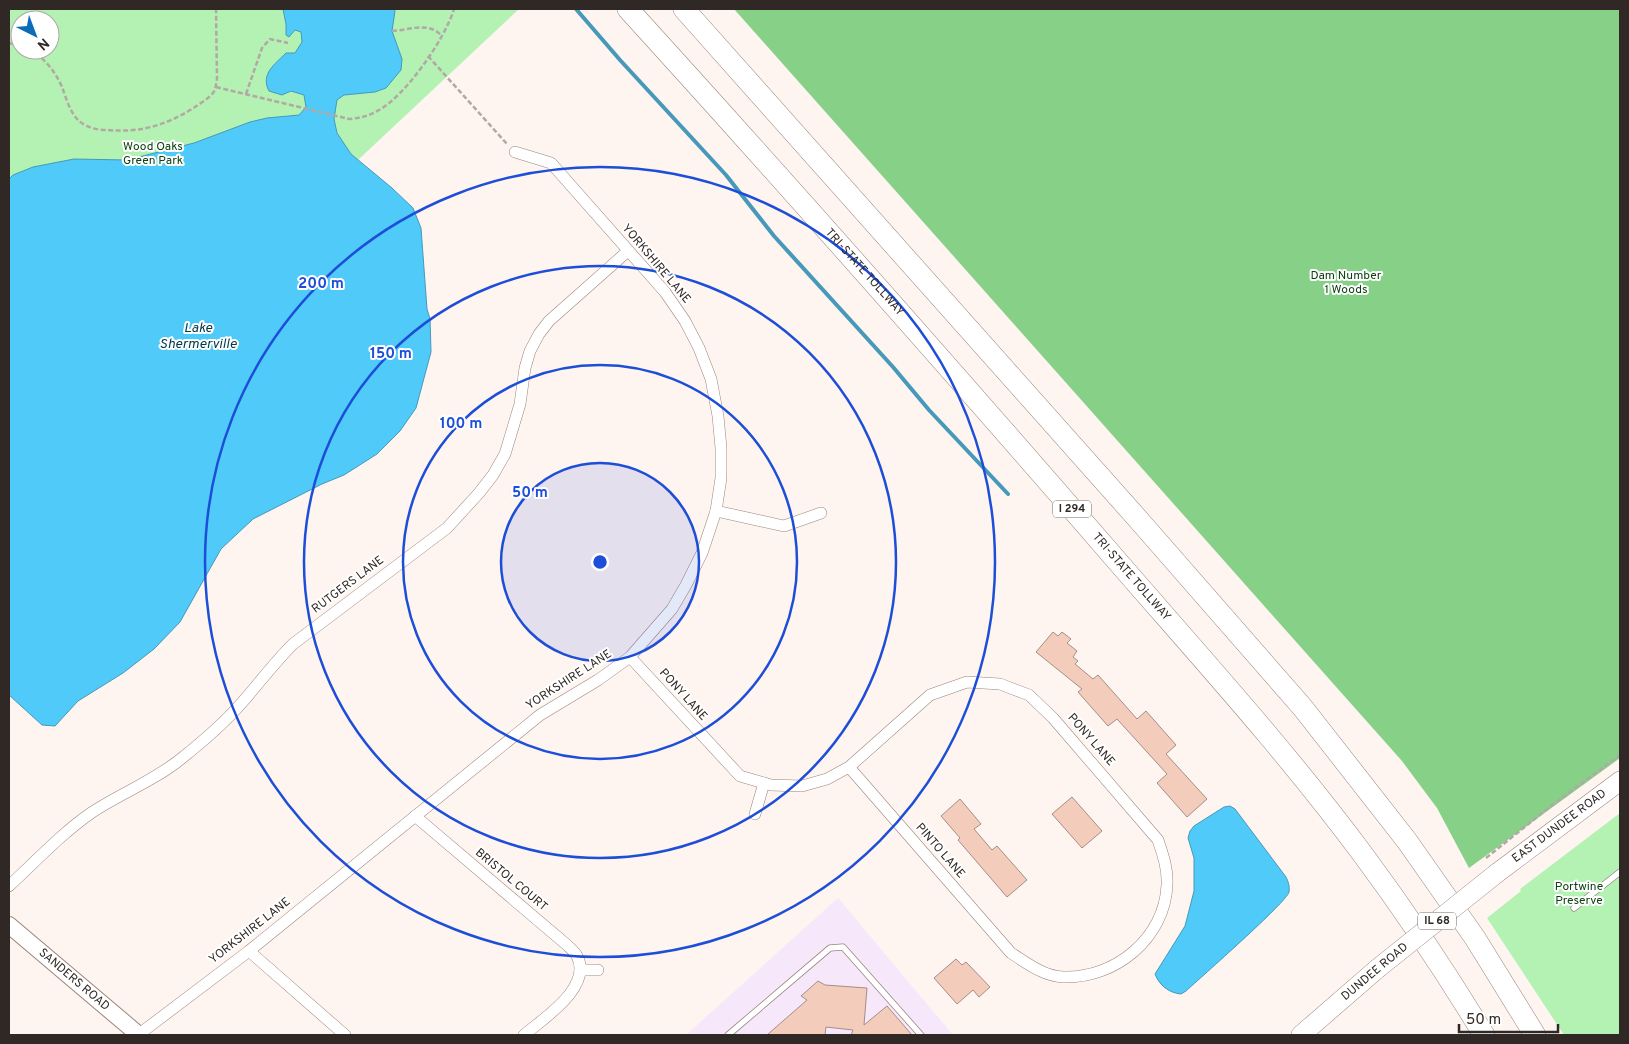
<svg xmlns="http://www.w3.org/2000/svg" width="1629" height="1044" viewBox="0 0 1629 1044" font-family="Overpass,sans-serif">
<style>
.commercial{fill:#f6e7fa}
.green{fill:#b4f2b3;fill-rule:evenodd}
.forest{fill:#87d087}
.water{fill:#4fcaf9;stroke:#4699b9}
.lines{fill:none;stroke-linecap:round;stroke-linejoin:round}
.stream{stroke:#4699b9;stroke-width:4}
.building{fill:#f4ccbc;stroke:#a48e86}
.lane-casing{stroke:#9a857d;stroke-width:7}
.street-casing{stroke:#9a857d;stroke-width:12}
.secondary-casing{stroke:#9a857d;stroke-width:18}
.primary-casing{stroke:#9a857d;stroke-width:20}
.highway-casing{stroke:#9a857d;stroke-width:22}
.path{stroke:#b2a8a4;stroke-width:2.5;stroke-dasharray:5 2.5;stroke-linecap:butt}
.lane{stroke:#fff;stroke-width:5.5}
.street{stroke:#fff;stroke-width:11}
.secondary{stroke:#fff;stroke-width:16}
.primary{stroke:#fff;stroke-width:19}
.highway{stroke:#fff;stroke-width:21}
.primary-bridge-casing{stroke:#9a857d;stroke-width:20;stroke-linecap:butt}
.primary-bridge{stroke:#fff;stroke-width:19}
.ring{fill:none;stroke:#1d4ed8;stroke-width:2.5}
.labels{text-anchor:middle;dominant-baseline:central;stroke-width:4;stroke-linejoin:round;paint-order:stroke}
.shield{fill:#fff;stroke:#6e6866;stroke-width:1}
.shield-label{font-size:11px;font-weight:bold;fill:#302824}
.park-label{font-size:12px;fill:#0d4111;stroke:#fff}
.street-label{font-size:12px;fill:#302824;stroke:#fff}
.water-label{font-size:14px;font-style:italic;fill:#00384b;stroke:#fff}
.centre{fill:#1d4ed8;stroke:#fff;stroke-width:2.5}
.ring-label{font-size:15px;text-anchor:middle;font-weight:bold;fill:#1d4ed8;stroke:#fff;stroke-width:4;stroke-linejoin:round;paint-order:stroke}
</style>
<rect width="100%" height="100%" fill="#fef4f0"/>
<path class="commercial" d="M838 898 953 1035H686Z"/>
<g class="green">
<path d="M9 9H519L9 487ZM20 20H50V50H20Z"/>
<path d="M1620 813V1035H1564L1487 918 1521 891 1520 889Z"/>
</g>
<path class="forest" d="M734 9H1620V758L1469 868 1437 808 1402 761Z"/>
<g class="water">
<path d="M283 9H394L395 11 392 31 402 59 401 70 386 88 375 92 344 95 337 100 334 119 337 133 351 154 392 188 413 208 421 228 427 309 430 319 431 352 416 408 400 431 377 454 344 475 322 484 253 519 221 549 180 622 154 649 123 673 78 701 55 726 42 725 9 695V179L13 175 33 167 74 159 127 160 194 143 250 122 267 118 299 115 306 107 304 95 291 91 282 95 269 91C260 74 275 64 286 53H295L302 42 301 32 295 30 289 37 286 35V24Z"/>
<path d="M1230 806 1235 809 1286 877C1288 881 1290 886 1289 892 1287 902 1200 978 1186 991L1181 994C1169 993 1159 985 1155 974L1185 926 1194 891V858L1188 838 1190 831 1194 826 1224 807Z"/>
</g>
<g class="lines">
<path class="stream" d="M576 9 620 60 726 175 774 236 893 367 929 410 1008 494"/>
</g>
<g class="building">
<path d="M1053 632 1058 636 1062 632 1071 639 1067 643 1077 651 1073 657 1078 661 1075 664 1093 679 1098 675 1137 719 1146 711 1176 745 1166 754 1207 799 1187 817 1157 783 1167 774 1117 719 1108 726 1078 692 1082 689 1036 652Z"/>
<path d="M1072 797 1102 831 1082 848 1052 814Z"/>
<path d="M960 799 981 824 974 829 992 850 997 846 1027 880 1007 897 958 840 960 838 941 816Z"/>
<path d="M956 959 962 965 966 962 990 987 979 997 973 990 957 1004 934 978Z"/>
<path d="M818 981 825 985 867 988 864 1025 887 1006 912 1035H851L853 1030 826 1027 825 1035H767L807 1000 801 996Z"/>
</g>
<g class="lines">
<defs>
<g id="lane">
<path d="M1574 908 1620 872"/>
<path d="M728 1035 830 948 843 947 921 1035"/>
</g>
<g id="street">
<path d="M716 511 784 526 821 513"/>
<path d="M630 657 740 776 771 785 802 786 827 779 849 767 930 695 967 682 1000 684 1029 695 1053 718 1158 840C1163 855 1168 869 1167 885 1165 938 1115 979 1063 977 1043 976 1027 963 1011 953L849 767"/>
<path d="M755 814 764 783"/>
<path d="M415 816 567 945C570 948 575 952 577 956 593 987 544 1018 524 1035"/>
<path d="M9 886C36 861 61 834 91 813 121 793 154 781 182 758 202 742 221 726 238 707 257 686 273 664 293 644L447 528 479 493 493 475 505 454 520 404 525 368 530 351 539 334 549 321 628 251"/>
<path d="M249 951 345 1035"/>
<path d="M580 970H598"/>
<path d="M138 1035 249 951 540 715 598 680 630 657 672 609 686 585 702 553 716 511 721 478V448L718 416 711 379 699 348 685 321 665 292 551 163 515 152"/>
</g>
<g id="secondary">
<path id="s1" d="M9 925 139 1035"/>
</g>
<g id="primary">
<path id="s2" d="M1497 873 1620 781"/>
<path d="M1301 1035 1377 969"/>
</g>
<g id="highway">
<path id="s3" d="M628 9C789 186 948 366 1105 547 1193 649 1284 748 1364 856 1407 914 1447 974 1484 1035"/>
<path d="M684 9 1137 518 1303 708 1407 841 1475 938 1535 1035"/>
</g>
</defs>
<use href="#lane" class="lane-casing"/>
<use href="#street" class="street-casing"/>
<use href="#secondary" class="secondary-casing"/>
<use href="#primary" class="primary-casing"/>
<use href="#highway" class="highway-casing"/>
<g class="path">
<path d="M392 31C410 30 428 21 442 36"/>
<path d="M9 43 20 46"/>
<path d="M29 50C44 57 55 71 62 87 67 100 71 118 85 125 92 129 100 130 107 130 141 133 167 125 195 107 201 103 208 99 213 93 216 89 216 84 217 79L216 9"/>
<path d="M428 56 507 144"/>
<path d="M216 87 349 119C360 118 369 116 379 110 406 95 445 39 454 9"/>
<path d="M246 94 262 48 270 39 288 43"/>
<path d="M1486 858 1551 806 1620 755"/>
</g>
<use href="#lane" class="lane"/>
<use href="#street" class="street"/>
<use href="#secondary" class="secondary"/>
<use href="#primary" class="primary"/>
<use href="#highway" class="highway"/>
<defs>
<path id="primary-bridge" d="M1377 969 1497 873"/>
</defs>
<use href="#primary-bridge" class="primary-bridge-casing"/>
<use href="#primary-bridge" class="primary-bridge"/>
</g>
<circle cx="600" cy="562" r="99" fill="#1d4ed8" fill-opacity=".12"/>
<g class="ring">
<circle cx="600" cy="562" r="99"/>
<circle cx="600" cy="562" r="197"/>
<circle cx="600" cy="562" r="296"/>
<circle cx="600" cy="562" r="395"/>
</g>
<g class="labels">
<g class="shield">
<rect x="1053" y="500.5" width="38" height="17" rx="4"/>
<rect x="1418" y="912.5" width="38" height="17" rx="4"/>
</g>
<g class="shield-label">
<text x="1072" y="509">I 294</text>
<text x="1437" y="921">IL 68</text>
</g>
<g class="park-label">
<text x="153" y="147">Wood Oaks<tspan x="153" dy="14">Green Park</tspan></text>
<text x="1346" y="276">Dam Number<tspan x="1346" dy="14">1 Woods</tspan></text>
<text x="1579" y="887">Portwine<tspan x="1579" dy="14">Preserve</tspan></text>
</g>
<g class="street-label">
<text transform="translate(656 264) rotate(50)">YORKSHIRE LANE</text>
<text stroke="none"><textPath href="#s3" startOffset="354">TRI-STATE TOLLWAY</textPath></text>
<text stroke="none"><textPath href="#s3" startOffset="759">TRI-STATE TOLLWAY</textPath></text>
<text transform="translate(348 585) rotate(-37)">RUTGERS LANE</text>
<text transform="translate(569 680) rotate(-33)">YORKSHIRE LANE</text>
<text transform="translate(683 695) rotate(48)">PONY LANE</text>
<text transform="translate(1091 740) rotate(49)">PONY LANE</text>
<text stroke="none"><textPath href="#s2" startOffset="78">EAST DUNDEE ROAD</textPath></text>
<text transform="translate(940 851) rotate(49)">PINTO LANE</text>
<text transform="translate(511 880) rotate(40)">BRISTOL COURT</text>
<text transform="translate(250 931) rotate(-38)">YORKSHIRE LANE</text>
<text transform="translate(1375 972) rotate(-40)">DUNDEE ROAD</text>
<text stroke="none"><textPath href="#s1" startOffset="85">SANDERS ROAD</textPath></text>
</g>
<g class="water-label">
<text x="198" y="328">Lake<tspan x="198" dy="16">Shermerville</tspan></text>
</g>
</g>
<circle cx="600" cy="562" r="8" class="centre"/>
<g class="ring-label">
<text x="321" y="288">200 m</text>
<text x="391" y="358">150 m</text>
<text x="461" y="428">100 m</text>
<text x="530" y="497">50 m</text>
</g>
<rect width="1629" height="1044" fill="none" stroke="#302824" stroke-width="20"/>
<g transform="translate(35 35) rotate(138)"><circle r="24" fill="#ffffff" stroke="#aca9a7"/>
<path d="M0-4L9 19L0 12L-9 19Z" fill="#0b6cb9"/>
<text y="-8" font-size="14" font-weight="bold" text-anchor="middle" fill="#302824">N</text>
</g>
<path d="M1459 1024v8h99v-8" fill="none" stroke="#302824" stroke-width="2.5"/>
<text x="1466" y="1024" font-size="15" fill="#302824" stroke="#ffffff" stroke-width="4" paint-order="stroke">50 m</text>
</svg>
